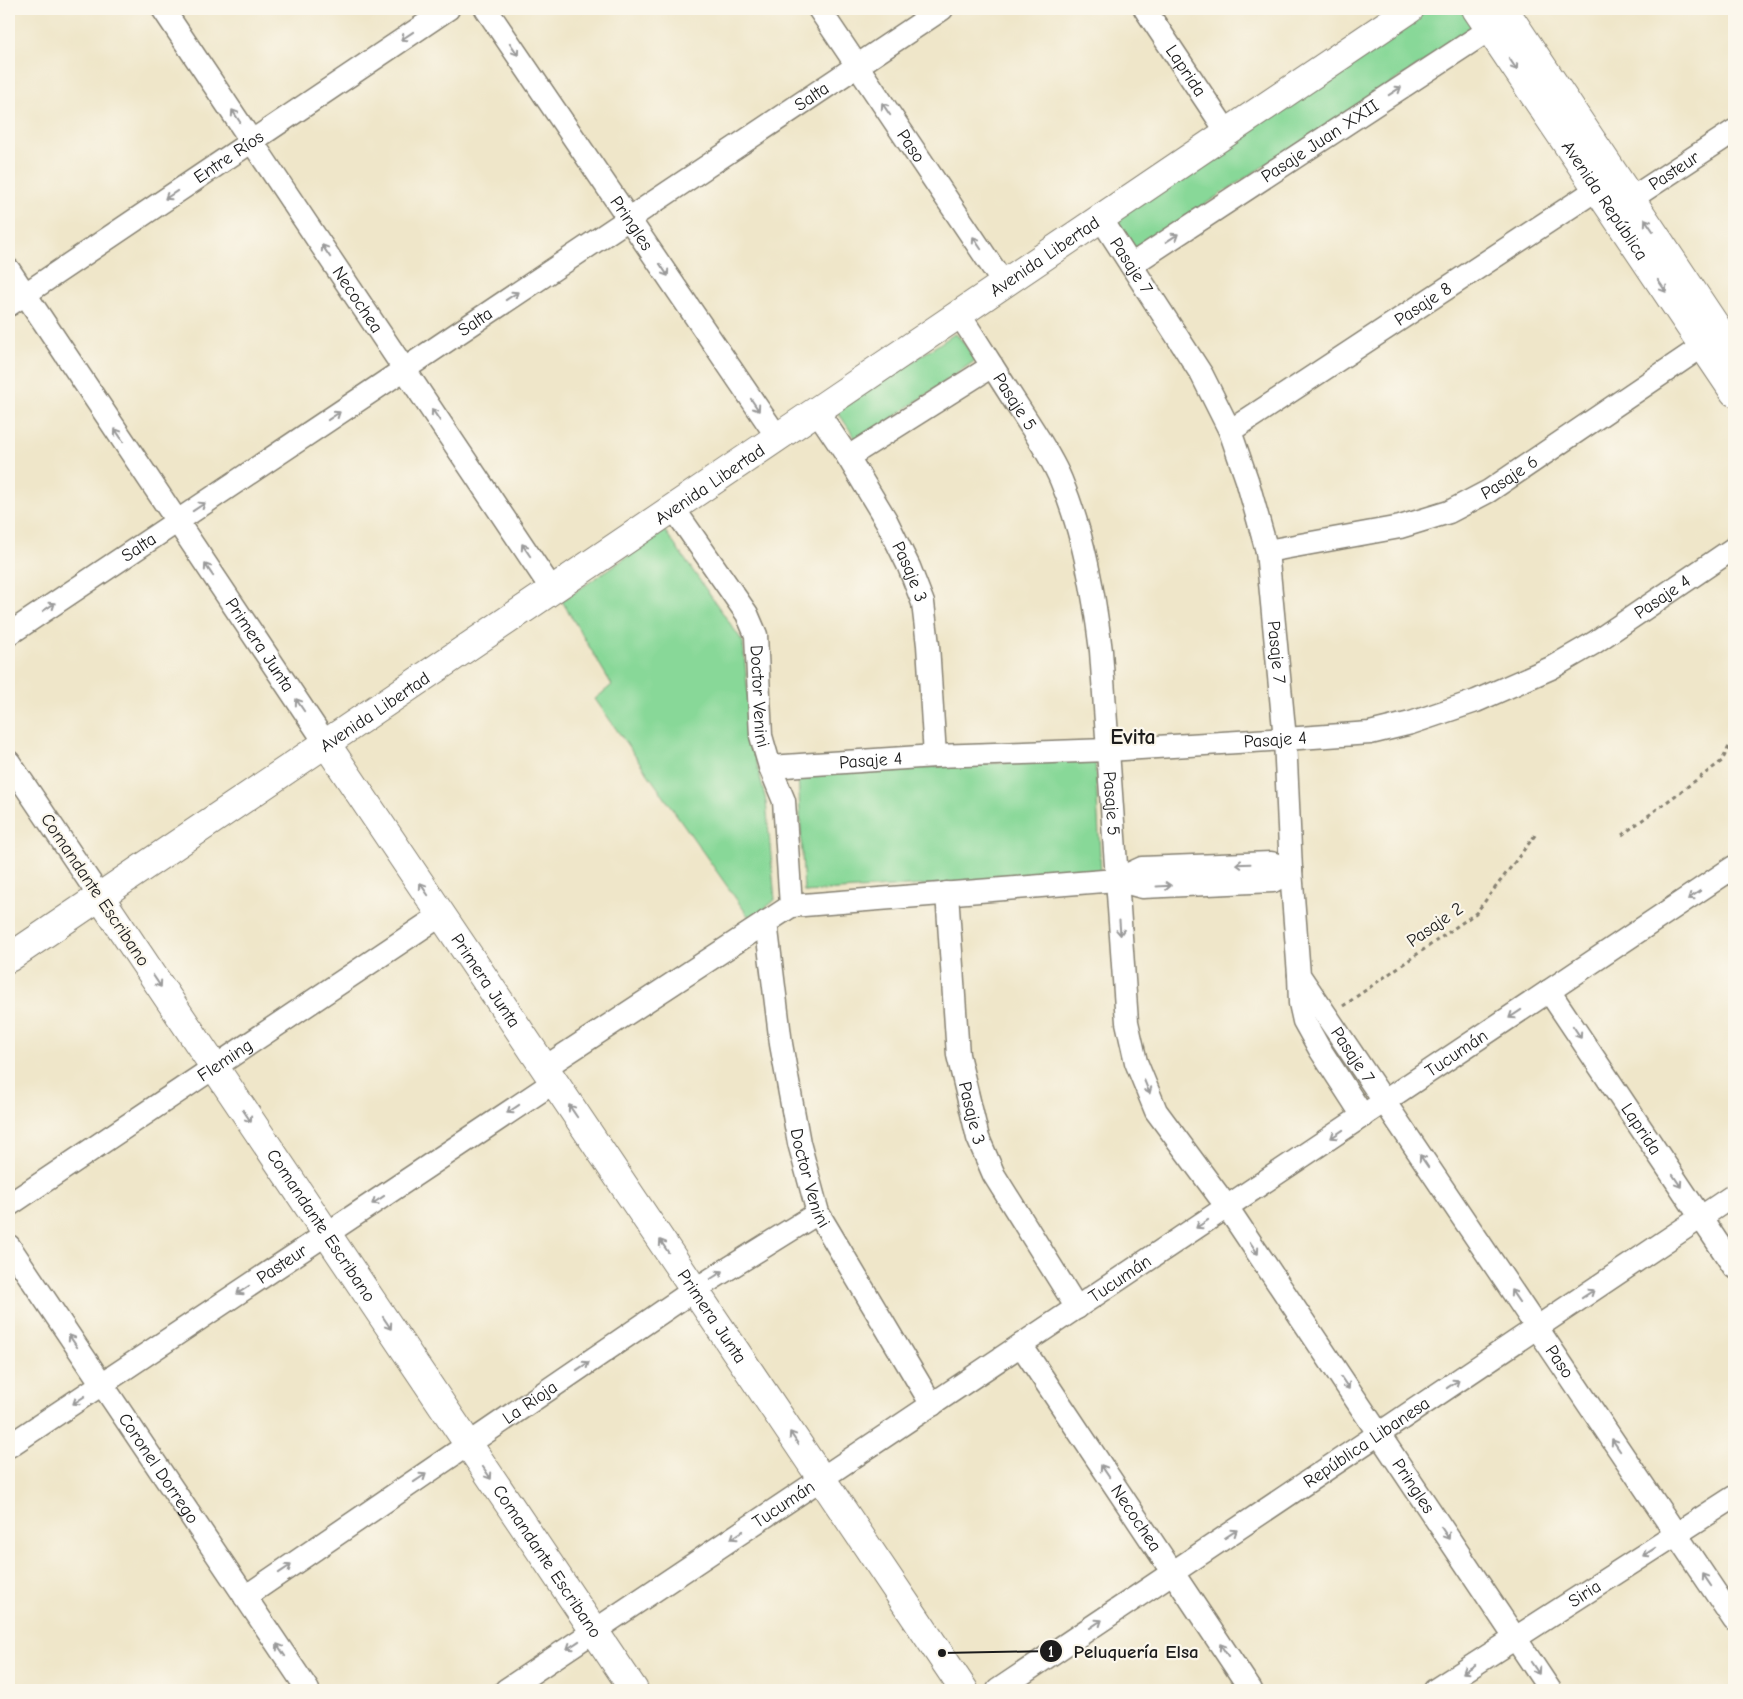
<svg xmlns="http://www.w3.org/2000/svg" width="1743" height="1699" viewBox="0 0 1743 1699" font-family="'Comic Neue',sans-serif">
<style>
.green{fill:#88d898;stroke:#527a5a}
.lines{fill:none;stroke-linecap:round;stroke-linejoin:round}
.minor-casing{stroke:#868172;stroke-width:25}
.major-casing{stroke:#868172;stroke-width:30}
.path{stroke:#868172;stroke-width:3;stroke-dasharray:4 4;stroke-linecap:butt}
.minor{stroke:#fff;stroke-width:22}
.major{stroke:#fff;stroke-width:28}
.oneway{stroke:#999}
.labels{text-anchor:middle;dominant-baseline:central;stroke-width:4.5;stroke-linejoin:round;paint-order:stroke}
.street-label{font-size:18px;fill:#1c1c1c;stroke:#fbf7ec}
.district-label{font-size:22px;font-weight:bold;fill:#1c1c1c;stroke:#fbf7ec}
.leader{fill:none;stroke:#1c1c1c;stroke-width:2}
.callout-dot{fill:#1c1c1c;stroke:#fbf7ec;stroke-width:2}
.mark-label{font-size:15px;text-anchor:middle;font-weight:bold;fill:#fff}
.callout-label{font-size:19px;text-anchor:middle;font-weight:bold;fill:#1c1c1c;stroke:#fbf7ec;stroke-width:4.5;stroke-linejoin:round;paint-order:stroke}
</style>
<rect width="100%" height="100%" fill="#fbf7ec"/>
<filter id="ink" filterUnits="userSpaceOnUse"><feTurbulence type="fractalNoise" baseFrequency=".02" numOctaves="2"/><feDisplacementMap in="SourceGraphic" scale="10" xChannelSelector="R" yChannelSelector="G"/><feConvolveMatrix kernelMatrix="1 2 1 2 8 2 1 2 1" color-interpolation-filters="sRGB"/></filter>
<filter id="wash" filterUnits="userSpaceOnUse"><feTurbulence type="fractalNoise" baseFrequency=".0096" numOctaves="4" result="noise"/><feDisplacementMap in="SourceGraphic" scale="20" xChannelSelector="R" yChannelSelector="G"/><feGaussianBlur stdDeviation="1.12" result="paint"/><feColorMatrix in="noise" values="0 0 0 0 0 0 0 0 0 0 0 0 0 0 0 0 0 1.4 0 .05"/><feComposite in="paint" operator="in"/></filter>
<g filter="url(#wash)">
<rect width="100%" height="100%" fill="#efe6c9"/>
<g class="green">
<path d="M1422 9H1464L1476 28 1133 251 1112 218Z"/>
<path d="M956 333 976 360 858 442 837 411Z"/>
<path d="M665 531 743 642 753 749 766 801 775 900 751 920 595 699 612 685 562 601Z"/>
<path d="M1095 758 1101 875 804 892 798 774Z"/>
</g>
</g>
<g filter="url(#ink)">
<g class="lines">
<defs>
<g id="minor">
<path id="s1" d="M163 9 553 591"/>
<path id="s2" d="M486 9 778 438"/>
<path id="s3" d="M819 9 1004 284"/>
<path id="s4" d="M1145 9 1227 132"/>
<path id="s5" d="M1617 208 1734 131"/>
<path id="s6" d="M1100 217 1202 375 1230 431 1247 480 1267 551 1285 739 1291 870 1299 975 1734 1620"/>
<path id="s7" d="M1131 265 1504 20"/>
<path id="s8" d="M9 270 327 745"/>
<path id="s9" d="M9 305 448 9"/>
<path id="s10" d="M959 314C980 346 1000 379 1021 411 1035 433 1051 456 1061 480 1084 535 1094 593 1101 651L1127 1022 1136 1062 1156 1111 1227 1207 1550 1690"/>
<path id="s11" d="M817 411 848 457 886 520 909 567 923 603 928 645 935 756"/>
<path id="s12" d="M1230 431 1611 180"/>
<path d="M848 457 992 366"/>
<path id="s13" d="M674 509 747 614 756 635 761 736 770 767 784 801 791 906"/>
<path id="s14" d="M1267 551 1400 527 1449 512 1489 491 1716 337"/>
<path id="s15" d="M9 634 942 9"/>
<path d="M9 762 100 897"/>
<path id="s16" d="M770 767 935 756 1108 750 1285 739 1370 733 1411 723 1476 701 1551 668 1594 643 1734 548"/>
<path d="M1116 880 1142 887 1273 881 1291 870"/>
<path id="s17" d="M947 893 958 1055 978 1138 994 1175 1077 1308"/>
<path id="s18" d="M766 922 781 1044 799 1143 818 1213 932 1405"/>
<path d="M1299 975 1300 1003 1304 1021 1319 1048 1363 1116"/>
<path id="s19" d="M1549 991 1734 1267"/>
<path d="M544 1068 791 906 1116 880 1142 868 1271 863 1291 870"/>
<path id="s20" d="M9 1205 441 915"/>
<path id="s21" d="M9 1246 308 1690"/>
<path id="s22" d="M1021 1345 1251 1690"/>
<path id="s23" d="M9 1446 554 1082"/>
<path id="s24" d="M245 1597 694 1290 818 1213"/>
<path id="s25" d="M506 1690 1734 867"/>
<path id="s26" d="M998 1690 1734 1195"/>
<path id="s27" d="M1435 1690 1734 1497"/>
</g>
<g id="major">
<path id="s28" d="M1476 9 1734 392"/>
<path d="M1504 9 1734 353"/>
<path id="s29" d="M327 745 964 1690"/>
<path id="s30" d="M100 897 634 1690"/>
<path id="s31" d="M9 958C478 645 942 324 1410 9"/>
</g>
</defs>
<use href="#minor" class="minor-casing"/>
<use href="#major" class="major-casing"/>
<g class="path">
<path d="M1622 835 1722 761 1734 736"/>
<path d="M1343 1006 1476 913 1536 834"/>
</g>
<use href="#minor" class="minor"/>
<use href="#major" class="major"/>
</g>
<defs><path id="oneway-shaft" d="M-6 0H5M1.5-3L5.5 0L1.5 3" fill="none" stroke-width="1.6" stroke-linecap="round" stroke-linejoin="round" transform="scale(1.25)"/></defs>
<g class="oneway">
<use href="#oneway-shaft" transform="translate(407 36) rotate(146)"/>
<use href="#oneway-shaft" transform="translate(514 49) rotate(56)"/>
<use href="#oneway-shaft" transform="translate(1513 64) rotate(56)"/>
<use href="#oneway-shaft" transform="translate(1395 91) rotate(-33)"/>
<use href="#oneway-shaft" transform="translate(886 109) rotate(-124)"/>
<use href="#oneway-shaft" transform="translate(236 116) rotate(-124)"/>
<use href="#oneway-shaft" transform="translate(171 195) rotate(146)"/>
<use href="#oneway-shaft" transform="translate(1649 225) rotate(-124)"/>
<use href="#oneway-shaft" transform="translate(1172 238) rotate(-33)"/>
<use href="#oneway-shaft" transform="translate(977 243) rotate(-124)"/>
<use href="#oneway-shaft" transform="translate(326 251) rotate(-124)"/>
<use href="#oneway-shaft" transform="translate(664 270) rotate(56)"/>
<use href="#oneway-shaft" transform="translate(1662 286) rotate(56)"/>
<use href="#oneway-shaft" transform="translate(512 296) rotate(-34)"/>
<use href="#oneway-shaft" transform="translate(755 405) rotate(56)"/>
<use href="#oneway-shaft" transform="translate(436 415) rotate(-124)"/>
<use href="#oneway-shaft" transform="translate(334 416) rotate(-34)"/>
<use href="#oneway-shaft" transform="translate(119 435) rotate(-124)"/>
<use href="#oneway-shaft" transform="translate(199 507) rotate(-34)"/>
<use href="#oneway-shaft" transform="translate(526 550) rotate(-124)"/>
<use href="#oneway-shaft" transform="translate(209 570) rotate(-124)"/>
<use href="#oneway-shaft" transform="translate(49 607) rotate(-34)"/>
<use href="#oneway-shaft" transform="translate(300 705) rotate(-124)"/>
<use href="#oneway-shaft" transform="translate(1243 864) rotate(178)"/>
<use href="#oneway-shaft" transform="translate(1164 886) rotate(-3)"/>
<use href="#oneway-shaft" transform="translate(424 889) rotate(-124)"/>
<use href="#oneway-shaft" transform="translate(1694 895) rotate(146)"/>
<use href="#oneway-shaft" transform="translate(1120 928) rotate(86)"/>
<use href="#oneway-shaft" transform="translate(157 981) rotate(56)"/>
<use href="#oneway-shaft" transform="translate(1515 1014) rotate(146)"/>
<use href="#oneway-shaft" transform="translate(1577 1032) rotate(56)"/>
<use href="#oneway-shaft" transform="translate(1147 1087) rotate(68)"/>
<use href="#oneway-shaft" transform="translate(513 1109) rotate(146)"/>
<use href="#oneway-shaft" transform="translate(573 1111) rotate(-124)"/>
<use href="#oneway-shaft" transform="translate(247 1116) rotate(56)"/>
<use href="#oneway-shaft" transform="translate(1337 1134) rotate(146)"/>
<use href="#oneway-shaft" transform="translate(1424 1161) rotate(-124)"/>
<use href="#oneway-shaft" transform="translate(1677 1181) rotate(56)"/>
<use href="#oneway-shaft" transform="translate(378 1200) rotate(146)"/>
<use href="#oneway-shaft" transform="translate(1202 1224) rotate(146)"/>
<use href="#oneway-shaft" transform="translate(664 1246) rotate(-124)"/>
<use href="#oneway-shaft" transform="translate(1254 1248) rotate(56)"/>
<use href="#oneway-shaft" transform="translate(717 1275) rotate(-32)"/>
<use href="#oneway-shaft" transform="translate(243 1290) rotate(146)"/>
<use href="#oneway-shaft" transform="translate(1588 1294) rotate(-34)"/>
<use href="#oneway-shaft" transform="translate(1515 1296) rotate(-124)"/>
<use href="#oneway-shaft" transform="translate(387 1323) rotate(56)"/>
<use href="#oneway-shaft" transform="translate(73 1341) rotate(-124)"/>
<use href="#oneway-shaft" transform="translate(583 1366) rotate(-34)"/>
<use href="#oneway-shaft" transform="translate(1345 1383) rotate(56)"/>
<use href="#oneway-shaft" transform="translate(1453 1384) rotate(-34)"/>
<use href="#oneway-shaft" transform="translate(79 1400) rotate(146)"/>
<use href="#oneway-shaft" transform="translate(794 1438) rotate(-124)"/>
<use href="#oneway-shaft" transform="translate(1616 1445) rotate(-124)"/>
<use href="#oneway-shaft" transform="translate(1105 1471) rotate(-124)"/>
<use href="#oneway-shaft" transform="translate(487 1473) rotate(56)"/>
<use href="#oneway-shaft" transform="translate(420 1478) rotate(-34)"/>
<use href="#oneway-shaft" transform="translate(1445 1533) rotate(56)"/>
<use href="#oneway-shaft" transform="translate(1231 1534) rotate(-34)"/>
<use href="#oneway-shaft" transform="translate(737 1535) rotate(146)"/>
<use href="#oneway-shaft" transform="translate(1649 1552) rotate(147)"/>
<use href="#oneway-shaft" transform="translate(285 1569) rotate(-34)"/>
<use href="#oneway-shaft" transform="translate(1707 1580) rotate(-124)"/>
<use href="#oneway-shaft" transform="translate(1096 1624) rotate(-34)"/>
<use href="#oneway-shaft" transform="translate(573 1645) rotate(146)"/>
<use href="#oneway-shaft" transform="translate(281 1650) rotate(-124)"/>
<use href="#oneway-shaft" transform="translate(1224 1650) rotate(-124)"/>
<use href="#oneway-shaft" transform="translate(1535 1668) rotate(56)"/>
<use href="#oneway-shaft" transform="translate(1469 1669) rotate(147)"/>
</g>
</g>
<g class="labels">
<g class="street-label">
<text stroke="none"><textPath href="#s4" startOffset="74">Laprida</textPath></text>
<text stroke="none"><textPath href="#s15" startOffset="966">Salta</textPath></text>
<text stroke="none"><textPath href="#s7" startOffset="226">Pasaje Juan XXII</textPath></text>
<text stroke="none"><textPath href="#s3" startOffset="165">Paso</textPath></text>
<text stroke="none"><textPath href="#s9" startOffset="265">Entre Ríos</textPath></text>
<text stroke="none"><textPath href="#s5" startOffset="68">Pasteur</textPath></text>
<text stroke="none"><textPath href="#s28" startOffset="231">Avenida República</textPath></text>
<text stroke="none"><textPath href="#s2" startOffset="259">Pringles</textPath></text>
<text stroke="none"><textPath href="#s31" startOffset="1251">Avenida Libertad</textPath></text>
<text stroke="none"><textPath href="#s6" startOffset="58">Pasaje 7</textPath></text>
<text stroke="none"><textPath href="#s1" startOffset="350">Necochea</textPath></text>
<text stroke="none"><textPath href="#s12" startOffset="231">Pasaje 8</textPath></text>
<text stroke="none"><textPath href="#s15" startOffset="561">Salta</textPath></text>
<text stroke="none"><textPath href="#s10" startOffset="104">Pasaje 5</textPath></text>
<text stroke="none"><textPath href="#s14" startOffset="256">Pasaje 6</textPath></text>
<text stroke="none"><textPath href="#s31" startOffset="846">Avenida Libertad</textPath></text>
<text stroke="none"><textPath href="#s15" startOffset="156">Salta</textPath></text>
<text stroke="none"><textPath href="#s11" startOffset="186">Pasaje 3</textPath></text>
<text stroke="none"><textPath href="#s16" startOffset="926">Pasaje 4</textPath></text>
<text stroke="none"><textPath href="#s8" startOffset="451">Primera Junta</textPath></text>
<text stroke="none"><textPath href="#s6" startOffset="478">Pasaje 7</textPath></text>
<text stroke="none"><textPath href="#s13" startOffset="212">Doctor Venini</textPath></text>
<text stroke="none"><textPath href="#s31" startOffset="441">Avenida Libertad</textPath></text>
<text stroke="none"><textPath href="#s16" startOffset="506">Pasaje 4</textPath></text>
<text stroke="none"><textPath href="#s16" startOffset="101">Pasaje 4</textPath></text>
<text stroke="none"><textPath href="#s10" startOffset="524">Pasaje 5</textPath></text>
<text transform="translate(95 890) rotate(56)">Comandante Escribano</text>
<text transform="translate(1435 925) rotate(-35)">Pasaje 2</text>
<text stroke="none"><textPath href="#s29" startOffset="284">Primera Junta</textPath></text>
<text stroke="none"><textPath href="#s6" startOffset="898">Pasaje 7</textPath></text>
<text stroke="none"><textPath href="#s25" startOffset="1144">Tucumán</textPath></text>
<text stroke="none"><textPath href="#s20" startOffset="260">Fleming</textPath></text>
<text stroke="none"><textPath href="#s17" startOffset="222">Pasaje 3</textPath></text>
<text stroke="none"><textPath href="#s19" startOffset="166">Laprida</textPath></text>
<text stroke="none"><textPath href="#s18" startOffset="260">Doctor Venini</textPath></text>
<text stroke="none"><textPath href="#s30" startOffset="396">Comandante Escribano</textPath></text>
<text stroke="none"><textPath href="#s23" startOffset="328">Pasteur</textPath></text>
<text stroke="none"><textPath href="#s25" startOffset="739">Tucumán</textPath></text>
<text stroke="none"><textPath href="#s29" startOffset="689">Primera Junta</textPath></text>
<text stroke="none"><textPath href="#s6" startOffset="1268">Paso</textPath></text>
<text stroke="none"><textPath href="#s24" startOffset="345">La Rioja</textPath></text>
<text stroke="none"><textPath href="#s26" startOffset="444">República Libanesa</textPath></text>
<text stroke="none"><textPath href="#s21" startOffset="268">Coronel Dorrego</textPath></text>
<text stroke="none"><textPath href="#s10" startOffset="1292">Pringles</textPath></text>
<text stroke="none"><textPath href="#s25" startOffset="334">Tucumán</textPath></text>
<text stroke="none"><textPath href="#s22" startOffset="208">Necochea</textPath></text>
<text stroke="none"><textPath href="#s30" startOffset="801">Comandante Escribano</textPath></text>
<text stroke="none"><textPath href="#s27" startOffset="178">Siria</textPath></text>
</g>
<g class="district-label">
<text x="1133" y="737">Evita</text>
</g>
</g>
<path class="leader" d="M942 1653L1051 1651"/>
<g class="callout-dot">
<circle cx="942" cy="1653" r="5"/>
<circle cx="1051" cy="1651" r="12"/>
</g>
<g class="mark-label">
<text x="1051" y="1657">1</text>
</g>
<g class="callout-label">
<text x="1136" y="1658">Peluquería Elsa</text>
</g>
<rect width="1743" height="1699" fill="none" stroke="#fbf7ec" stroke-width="30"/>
</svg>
